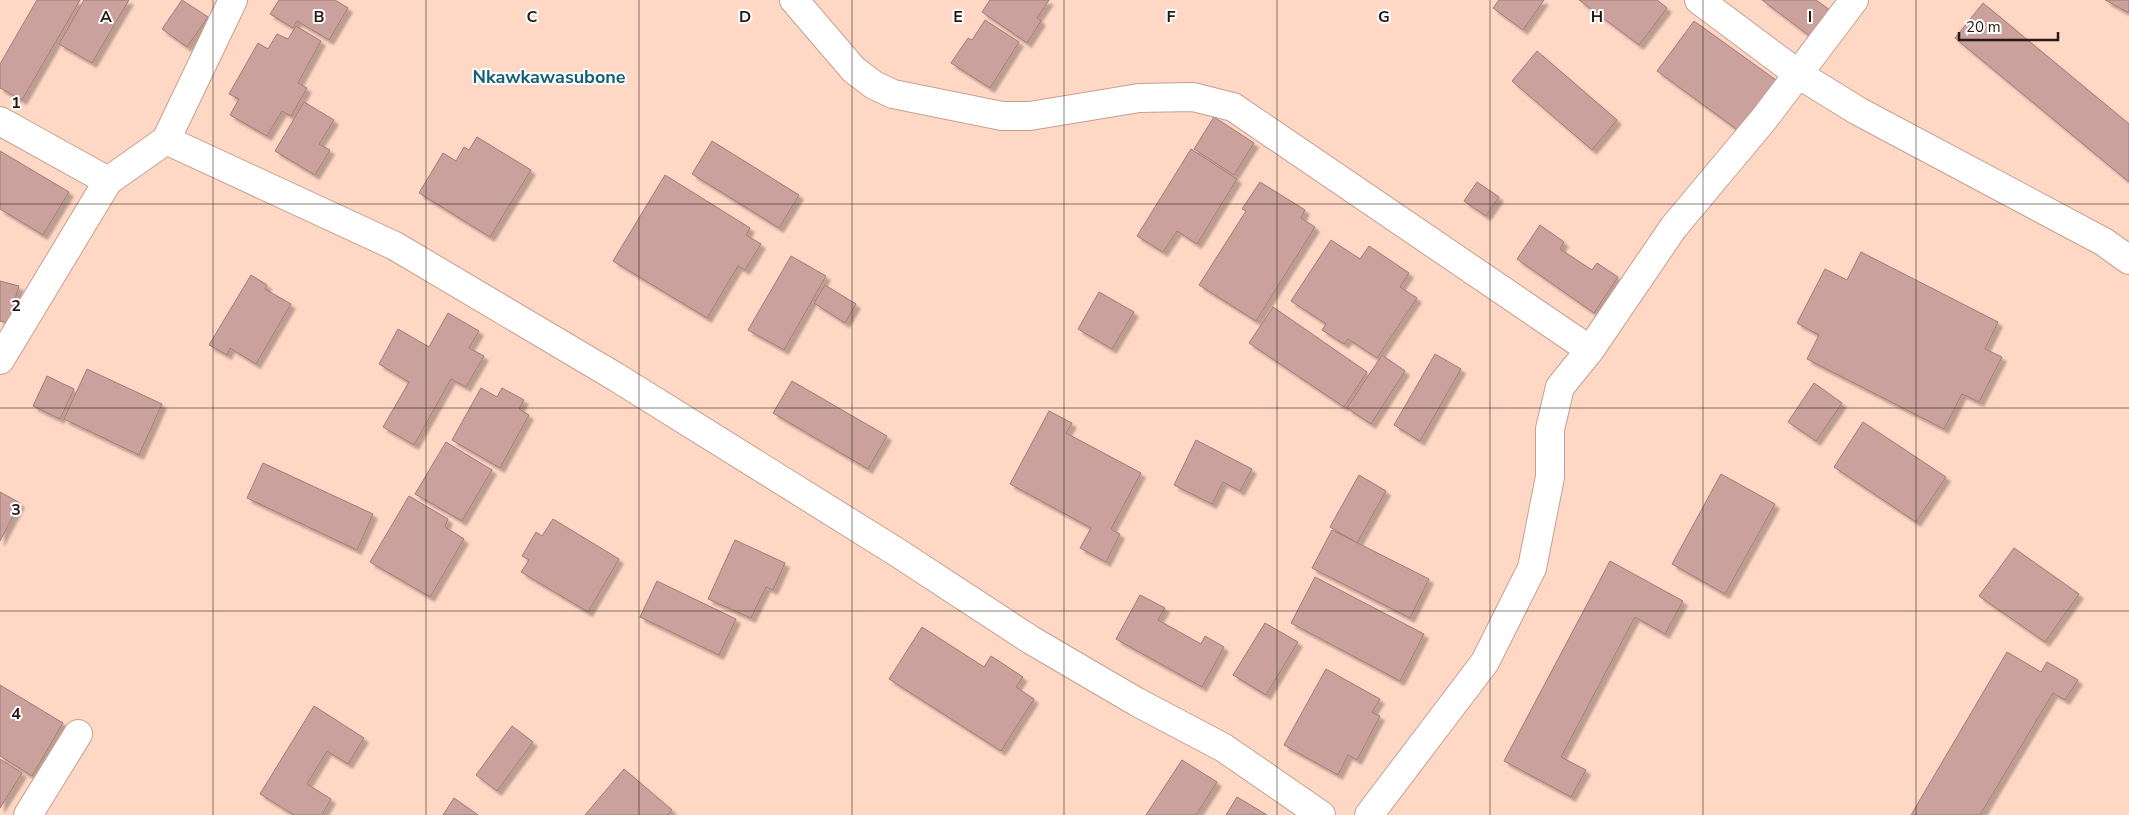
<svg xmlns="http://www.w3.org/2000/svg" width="2129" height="815" viewBox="0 0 2129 815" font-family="'Nunito Sans',sans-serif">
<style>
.building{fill:#cba19d;stroke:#a27a76;filter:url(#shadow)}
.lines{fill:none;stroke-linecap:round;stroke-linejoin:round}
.street-casing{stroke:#c6a08f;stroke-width:30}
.street{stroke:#fff;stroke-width:28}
.grid{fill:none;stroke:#271913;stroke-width:1;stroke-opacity:0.55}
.labels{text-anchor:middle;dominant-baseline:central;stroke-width:4;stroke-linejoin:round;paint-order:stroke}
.quarter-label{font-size:18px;font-weight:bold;fill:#136079;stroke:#fff}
.grid-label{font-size:16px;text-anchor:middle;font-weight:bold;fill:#271913;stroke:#fff;stroke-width:4;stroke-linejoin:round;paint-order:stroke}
</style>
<defs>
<filter id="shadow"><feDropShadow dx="4.5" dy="4.5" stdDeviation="1" flood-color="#0004"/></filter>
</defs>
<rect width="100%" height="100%" fill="#ffd7c5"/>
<g class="building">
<path d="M37 0H80L22 100 0 88V64Z"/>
<path d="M84 0H129L92 63 59 44Z"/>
<path d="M182 0 208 17 187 47 162 29Z"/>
<path d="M279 0H335L348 8 329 40 297 21 293 28 270 14Z"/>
<path d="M990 0H1049L1037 18 1041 21 1027 43 982 12Z"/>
<path d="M1499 0H1544L1523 30 1493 8Z"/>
<path d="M1579 0H1657L1667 8 1639 45Z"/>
<path d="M1762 0H1816L1831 11 1811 37Z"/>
<path d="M2105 0H2129V13Z"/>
<path d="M1983 3 2129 124V182L1955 38Z"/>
<path d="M985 20 1019 42 990 88 951 63 968 38 972 40Z"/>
<path d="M1694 21 1776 80 1739 131 1657 71Z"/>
<path d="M296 26 321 41 298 83 307 88 291 116 282 111 267 136 230 115 239 99 229 94 258 43 268 49 277 34 288 39Z"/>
<path d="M1537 51 1617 120 1592 150 1512 81Z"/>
<path d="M304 102 334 120 319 144 330 150 315 175 275 151Z"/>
<path d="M1214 117 1254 143 1234 175 1194 149Z"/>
<path d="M477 137 531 170 490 237 419 193 443 153 456 161 464 147 469 150Z"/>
<path d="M712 141 799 195 779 228 692 174Z"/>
<path d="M1191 149 1237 179 1197 244 1177 231 1163 252 1137 236Z"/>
<path d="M0 151 69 192 43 235 0 209Z"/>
<path d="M665 175 750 228 746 235 761 244 745 270 738 266 707 318 613 261Z"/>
<path d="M1260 182 1305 210 1301 218 1315 227 1256 321 1199 285 1246 211 1242 209Z"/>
<path d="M1477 182 1499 197 1486 216 1464 201Z"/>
<path d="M1540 225 1564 242 1560 249 1592 270 1597 263 1618 277 1594 313 1517 259Z"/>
<path d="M1331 240 1360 259 1369 246 1409 273 1400 287 1417 298 1377 358 1348 339 1344 344 1322 330 1326 324 1291 301Z"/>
<path d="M1861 252 1998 322 1985 349 2002 357 1979 402 1962 394 1944 429 1807 359 1819 335 1797 323 1825 269 1847 280Z"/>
<path d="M791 256 826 276 784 350 748 330Z"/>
<path d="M251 275 267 285 265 289 291 304 256 364 230 348 227 355 209 345Z"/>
<path d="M0 281 19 286 8 323 0 321Z"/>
<path d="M825 285 856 304 845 323 814 303Z"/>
<path d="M1099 292 1134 312 1112 349 1078 329Z"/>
<path d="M1273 307 1367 372 1344 407 1249 343Z"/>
<path d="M448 313 479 331 469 348 484 356 466 387 451 379 414 445 383 427 409 382 379 364 398 329 429 347Z"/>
<path d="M1435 354 1461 369 1420 441 1394 425Z"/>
<path d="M1382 355 1405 371 1371 424 1347 408Z"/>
<path d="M87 369 162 404 139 455 64 419Z"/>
<path d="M47 376 74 389 60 419 33 406Z"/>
<path d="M792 381 887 436 868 469 773 413Z"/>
<path d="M1814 383 1842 403 1816 441 1788 422Z"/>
<path d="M481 388 497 397 502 388 524 400 519 409 529 415 500 468 452 440Z"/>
<path d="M1049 411 1072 423 1066 433 1141 473 1111 529 1120 534 1106 562 1080 548 1091 528 1010 484Z"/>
<path d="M1863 422 1946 477 1916 522 1834 467Z"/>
<path d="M1196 440 1252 469 1240 491 1223 482 1212 504 1174 485Z"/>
<path d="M446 442 492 470 462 521 415 494Z"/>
<path d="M263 463 373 514 357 550 247 498Z"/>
<path d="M1721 474 1775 504 1725 594 1672 564Z"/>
<path d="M1359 475 1386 491 1357 543 1330 527Z"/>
<path d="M0 492 20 503 0 541Z"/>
<path d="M409 496 448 519 445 527 464 539 430 597 370 562Z"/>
<path d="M553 519 619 559 588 612 521 572 529 560 522 556 536 532 542 536Z"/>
<path d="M1332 530 1429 579 1410 618 1312 568Z"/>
<path d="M735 540 785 563 773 590 766 587 751 618 708 599Z"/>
<path d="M2014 548 2079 594 2045 642 1979 596Z"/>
<path d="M1610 561 1683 601 1665 634 1635 617 1561 757 1586 770 1571 797 1504 761Z"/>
<path d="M1315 577 1424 634 1400 681 1291 623Z"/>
<path d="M657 581 736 619 719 655 640 617Z"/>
<path d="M1140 595 1165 608 1158 620 1201 644 1205 636 1224 647 1202 687 1116 639Z"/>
<path d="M1265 623 1298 642 1266 695 1233 675Z"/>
<path d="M922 627 984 667 991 656 1023 677 1016 687 1034 699 1001 751 889 679Z"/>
<path d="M2007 652 2041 672 2047 662 2078 680 2065 700 2053 693 1980 815H1911Z"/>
<path d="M1326 669 1380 699 1372 712 1380 716 1357 760 1348 755 1338 775 1284 745Z"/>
<path d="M0 685 63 723 32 776 0 756Z"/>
<path d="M314 706 364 738 348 764 327 751 307 784 331 799 322 815H294L260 794Z"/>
<path d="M512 726 533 742 497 791 476 775Z"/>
<path d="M0 759 22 773 0 808Z"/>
<path d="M1182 760 1217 782 1196 815H1146Z"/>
<path d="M624 769 672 810 668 815H585Z"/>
<path d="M1237 797 1267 815H1226Z"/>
<path d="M454 798 478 815H443Z"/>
</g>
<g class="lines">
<defs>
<g id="street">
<path d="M794 0 854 70 874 85 893 94 1002 116H1030L1139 98 1193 97 1233 107 1590 350"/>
<path d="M1699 0 1798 74 1858 111 2104 242 2129 260"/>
<path d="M0 121 108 181"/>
<path d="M166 140 395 246 616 377 895 551 1031 640 1137 702 1224 748 1321 815"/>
<path d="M0 360 108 181 166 140 233 0"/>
<path d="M28 815 78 734"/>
<path d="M1369 815 1485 662 1532 568 1550 477V429L1560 387 1590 350 1673 228 1764 119 1854 0"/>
</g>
</defs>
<use href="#street" class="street-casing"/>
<use href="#street" class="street"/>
</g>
<path class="grid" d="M213 0V815M426 0V815M639 0V815M852 0V815M1064 0V815M1277 0V815M1490 0V815M1703 0V815M1916 0V815M0 204H2129M0 408H2129M0 611H2129"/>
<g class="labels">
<g class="quarter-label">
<text x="549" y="77">Nkawkawasubone</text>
</g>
</g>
<g class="grid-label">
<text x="106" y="22">A</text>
<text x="319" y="22">B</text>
<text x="532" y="22">C</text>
<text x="745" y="22">D</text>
<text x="958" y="22">E</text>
<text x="1171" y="22">F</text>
<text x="1384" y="22">G</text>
<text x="1597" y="22">H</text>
<text x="1810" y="22">I</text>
<text x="16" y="108">1</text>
<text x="16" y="311">2</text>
<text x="16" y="515">3</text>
<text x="16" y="719">4</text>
</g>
<path d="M1959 32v8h99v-8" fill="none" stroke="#271913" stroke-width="2.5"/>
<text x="1966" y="32" font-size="15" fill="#271913" stroke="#ffffff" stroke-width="4" paint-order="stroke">20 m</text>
</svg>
